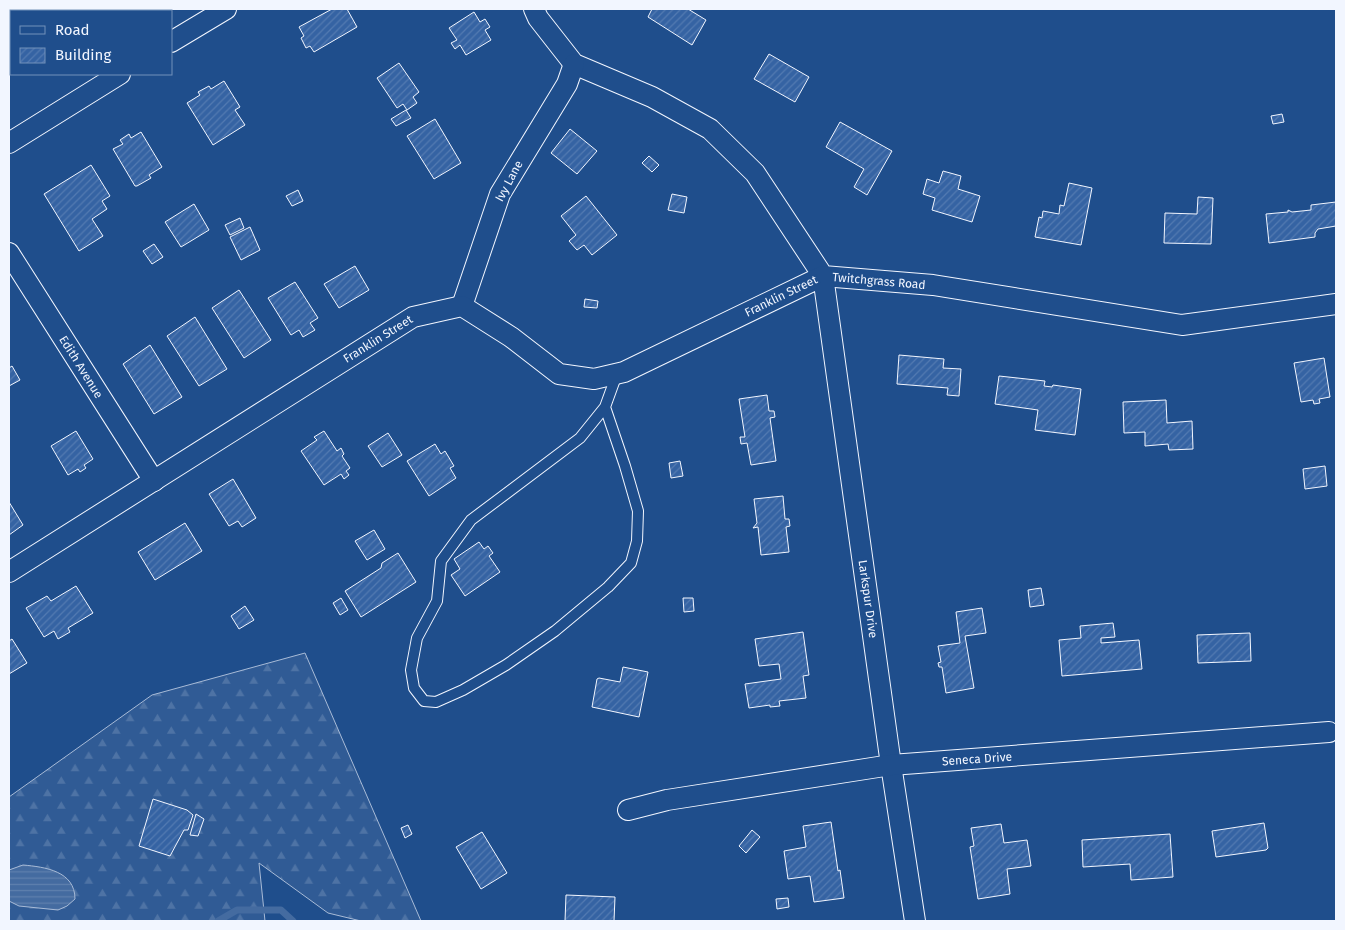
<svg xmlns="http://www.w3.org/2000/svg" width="1345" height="930" viewBox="0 0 1345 930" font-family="'Fira Sans',sans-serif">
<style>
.forest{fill:url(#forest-firs);stroke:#a8bbd7}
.water{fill:url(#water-rules);stroke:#a8bbd7}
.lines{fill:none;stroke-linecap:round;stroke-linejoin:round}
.stream{stroke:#446ba0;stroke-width:7}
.building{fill:url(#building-hatch);stroke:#f2f6ff}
.lane-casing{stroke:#f2f6ff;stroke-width:12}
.street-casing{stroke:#f2f6ff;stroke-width:22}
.lane{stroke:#1f4e8c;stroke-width:10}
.street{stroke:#1f4e8c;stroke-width:20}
.labels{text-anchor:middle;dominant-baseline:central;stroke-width:4;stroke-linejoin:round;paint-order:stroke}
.street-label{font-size:12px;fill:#f2f6ff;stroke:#1f4e8c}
</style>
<defs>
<pattern id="forest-firs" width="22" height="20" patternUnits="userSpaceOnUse" patternTransform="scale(1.25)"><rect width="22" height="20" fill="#305b95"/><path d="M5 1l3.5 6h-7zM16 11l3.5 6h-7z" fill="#4e73a5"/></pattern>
<pattern id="water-rules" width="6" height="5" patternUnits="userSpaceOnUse" patternTransform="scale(1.25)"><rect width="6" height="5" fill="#446ba0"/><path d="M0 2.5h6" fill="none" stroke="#5f81ae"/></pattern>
<pattern id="building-hatch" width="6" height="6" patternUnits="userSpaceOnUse" patternTransform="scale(1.25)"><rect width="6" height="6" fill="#3563a3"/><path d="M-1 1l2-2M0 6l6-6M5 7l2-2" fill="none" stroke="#537ab1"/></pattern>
</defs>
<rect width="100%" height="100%" fill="#1f4e8c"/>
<path class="forest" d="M305 653 421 921H361L328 913 259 863 265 921H9V797L152 695Z"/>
<path class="water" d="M23 865C45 867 75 871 75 899L67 906 58 910 19 906 9 901V870Z"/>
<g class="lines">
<path class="stream" d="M218 921 237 910H281L293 921"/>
</g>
<g class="building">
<path d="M332 9H347L357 27 314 52 310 46 306 48 301 38 304 36 299 27Z"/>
<path d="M652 9H688L706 20 692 45 648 17Z"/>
<path d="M474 12 480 22 485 19 490 27 485 30 491 40 466 55 460 45 455 49 451 43 457 40 449 28Z"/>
<path d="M10 29 11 65 9 66V30Z"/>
<path d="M769 54 809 77 795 102 754 79Z"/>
<path d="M399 63 419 92 413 97 417 103 407 110 403 104 397 108 377 78Z"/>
<path d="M224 81 240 107 235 110 245 125 213 145 187 103 200 95 198 92 209 86 211 89Z"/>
<path d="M406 110 411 118 396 126 391 119Z"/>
<path d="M1282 114 1284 122 1273 124 1271 116Z"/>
<path d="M435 119 461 163 434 179 407 136Z"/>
<path d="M840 122 892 151 867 195 854 187 864 169 826 147Z"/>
<path d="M570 129 597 151 577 174 551 153Z"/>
<path d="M141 132 162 167 149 175 151 178 137 186H135L113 149 123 144 120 140 129 134 131 138Z"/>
<path d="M649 156 659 165 652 172 642 163Z"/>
<path d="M91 165 110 196 102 201 107 209 92 219 103 236 79 251 44 194Z"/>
<path d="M943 171 961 176 958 189 980 196 972 222 932 210 935 198 923 194 927 179 939 183Z"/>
<path d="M1069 183 1092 188 1081 245 1035 237 1039 217 1042 218 1043 211 1059 214 1060 205 1064 206Z"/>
<path d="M298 190 303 201 292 206 286 196Z"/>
<path d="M672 194 687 197 684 213 668 210Z"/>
<path d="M586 196 617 235 592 255 584 245 577 250 569 241 576 235 561 216Z"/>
<path d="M1198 197 1213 198 1211 244 1164 243 1165 213 1197 214Z"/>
<path d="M1336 202V226L1318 229 1315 233V237L1269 243 1266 214 1288 212V210L1292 212 1311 210V205Z"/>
<path d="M194 204 209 230 181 247 165 222Z"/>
<path d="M240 218 244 228 230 235 225 225Z"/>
<path d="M250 227 260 250 241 260 230 237Z"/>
<path d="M154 244 163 257 152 264 143 251Z"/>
<path d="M355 266 369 290 339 308 324 284Z"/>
<path d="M295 282 318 318 310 323 315 330 303 337 299 330 291 335 268 298Z"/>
<path d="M239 290 271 340 244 358 212 308Z"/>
<path d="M585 299 598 301 597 308 584 307Z"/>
<path d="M195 317 227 369 199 386 167 336Z"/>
<path d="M150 345 182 397 154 414 123 364Z"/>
<path d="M899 355 944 359 943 368 961 369 959 396 947 395 948 388 897 384Z"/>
<path d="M1324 358 1330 397 1319 399 1320 403 1314 404 1313 400 1301 402 1294 363Z"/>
<path d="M12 366 20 380 9 386V368Z"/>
<path d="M999 376 1045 381 1044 386 1052 387 1053 385 1081 389 1075 435 1035 430 1038 410 995 404Z"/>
<path d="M767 395 769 411H774L775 417 770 418 776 461 751 465 747 443 741 444 740 437H745L739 399Z"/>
<path d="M1166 400 1167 423 1192 421 1193 449 1169 450 1168 444 1145 446V432L1124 433 1123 402Z"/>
<path d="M76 431 93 459 84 465 86 468 80 472 78 469 68 475 51 446Z"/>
<path d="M324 431 337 451 341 448 344 454 342 456 350 468 346 471 349 475 344 479 341 474 324 485 301 451 317 440 314 437Z"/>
<path d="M388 433 402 455 382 467 368 446Z"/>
<path d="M435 444 441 454 445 451 454 466 450 468 456 478 429 496 407 461Z"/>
<path d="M680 461 683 476 671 478 669 463Z"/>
<path d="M1325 466 1327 486 1305 489 1303 469Z"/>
<path d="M233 479 256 518 242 527 238 521 229 526 209 494Z"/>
<path d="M783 496 785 519H789L790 526 786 527 789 552 761 555 758 527 753 528 757 523 754 499Z"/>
<path d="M9 502 23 525 9 535Z"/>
<path d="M185 523 202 551 155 580 138 552Z"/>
<path d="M374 530 385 549 367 560 355 541Z"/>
<path d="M479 542 484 549 488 546 493 553 489 556 500 572 465 596 451 575 460 569 454 559Z"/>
<path d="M398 553 416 582 361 617 345 591 381 568 382 563Z"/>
<path d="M76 586 93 613 68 628 70 632 58 639 54 631 44 637 26 608 47 596 51 601Z"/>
<path d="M1041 588 1044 605 1030 607 1028 590Z"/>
<path d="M341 598 348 610 340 615 333 603Z"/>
<path d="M683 598H693L694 611 684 612Z"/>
<path d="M245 606 254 620 239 629 231 616Z"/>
<path d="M982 608 986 633 965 636 974 688 946 693 942 667H939L938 663 941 662 938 646 960 643 956 612Z"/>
<path d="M1113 623 1115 637 1101 638V643L1139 640 1142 669 1062 676 1059 640 1081 638 1080 626Z"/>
<path d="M803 632 809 675 803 676 806 698 779 701 780 706 770 707V705L749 708 745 684 781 679 779 664 759 666 755 639Z"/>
<path d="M1250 633 1251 661 1198 663 1197 635Z"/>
<path d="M12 639 27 663 9 674V641Z"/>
<path d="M623 667 648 672 639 717 592 707 597 679 599 678 620 682Z"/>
<path d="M153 799 187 810 193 815 188 830H184L170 856 139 846Z"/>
<path d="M196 814 204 819 198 836 190 835Z"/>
<path d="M831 822 838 871 840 870 844 898 814 902 810 876 788 879 784 851 806 847 803 826Z"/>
<path d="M1264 823 1268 848 1266 850 1216 857 1212 831Z"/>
<path d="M1001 824 1004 843 1027 840 1031 866 1007 869 1010 894 978 899 970 847 974 846 971 828Z"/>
<path d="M408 825 412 834 405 838 401 828Z"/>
<path d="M752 830 760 837 746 853 739 846Z"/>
<path d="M482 832 507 873 481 889 456 847Z"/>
<path d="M1170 834 1173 877 1131 880 1130 864 1083 867 1082 840Z"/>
<path d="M566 895 615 897 614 921H565Z"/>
<path d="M788 898 789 907 777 909 776 899Z"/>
</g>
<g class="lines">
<defs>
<path id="lane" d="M605 407 625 466 638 511 637 541 631 563 608 587 555 631 506 665 463 690 436 702 424 701 414 688 411 670 417 638 437 601 441 561 471 520 580 438 605 407 617 374"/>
<g id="street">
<path d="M534 9 538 18 574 64 652 97 710 129 755 173 823 276 933 285 1182 325 1336 304"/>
<path d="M171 42 226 9"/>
<path d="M9 143 120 74"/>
<path d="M9 253 154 481"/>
<path d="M462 306 500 194 567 84 574 64"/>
<path d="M9 572 413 317 462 306 511 337 559 374 594 379 624 372 823 276 891 765 915 921"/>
<path d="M628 810 667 800 891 765 1329 732"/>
</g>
</defs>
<use href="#lane" class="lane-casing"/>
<use href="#street" class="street-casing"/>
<use href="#lane" class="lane"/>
<use href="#street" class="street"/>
</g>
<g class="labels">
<g class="street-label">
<text transform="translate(509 181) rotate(-62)">Ivy Lane</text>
<text transform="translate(879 281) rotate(5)">Twitchgrass Road</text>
<text transform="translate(781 296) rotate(-26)">Franklin Street</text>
<text transform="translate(378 339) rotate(-32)">Franklin Street</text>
<text transform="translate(81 367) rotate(58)">Edith Avenue</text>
<text transform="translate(868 599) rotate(82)">Larkspur Drive</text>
<text transform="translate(977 759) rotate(-4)">Seneca Drive</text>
</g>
</g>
<rect width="1345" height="930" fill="none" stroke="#f2f6ff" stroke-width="20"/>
<rect x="10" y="10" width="162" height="65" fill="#1f4e8c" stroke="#7391ba"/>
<rect x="20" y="26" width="25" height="8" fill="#1f4e8c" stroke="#7391ba"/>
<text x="55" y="35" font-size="15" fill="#f2f6ff">Road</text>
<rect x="20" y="48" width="25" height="15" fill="url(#building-hatch)" stroke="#7391ba"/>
<text x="55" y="60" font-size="15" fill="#f2f6ff">Building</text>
</svg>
